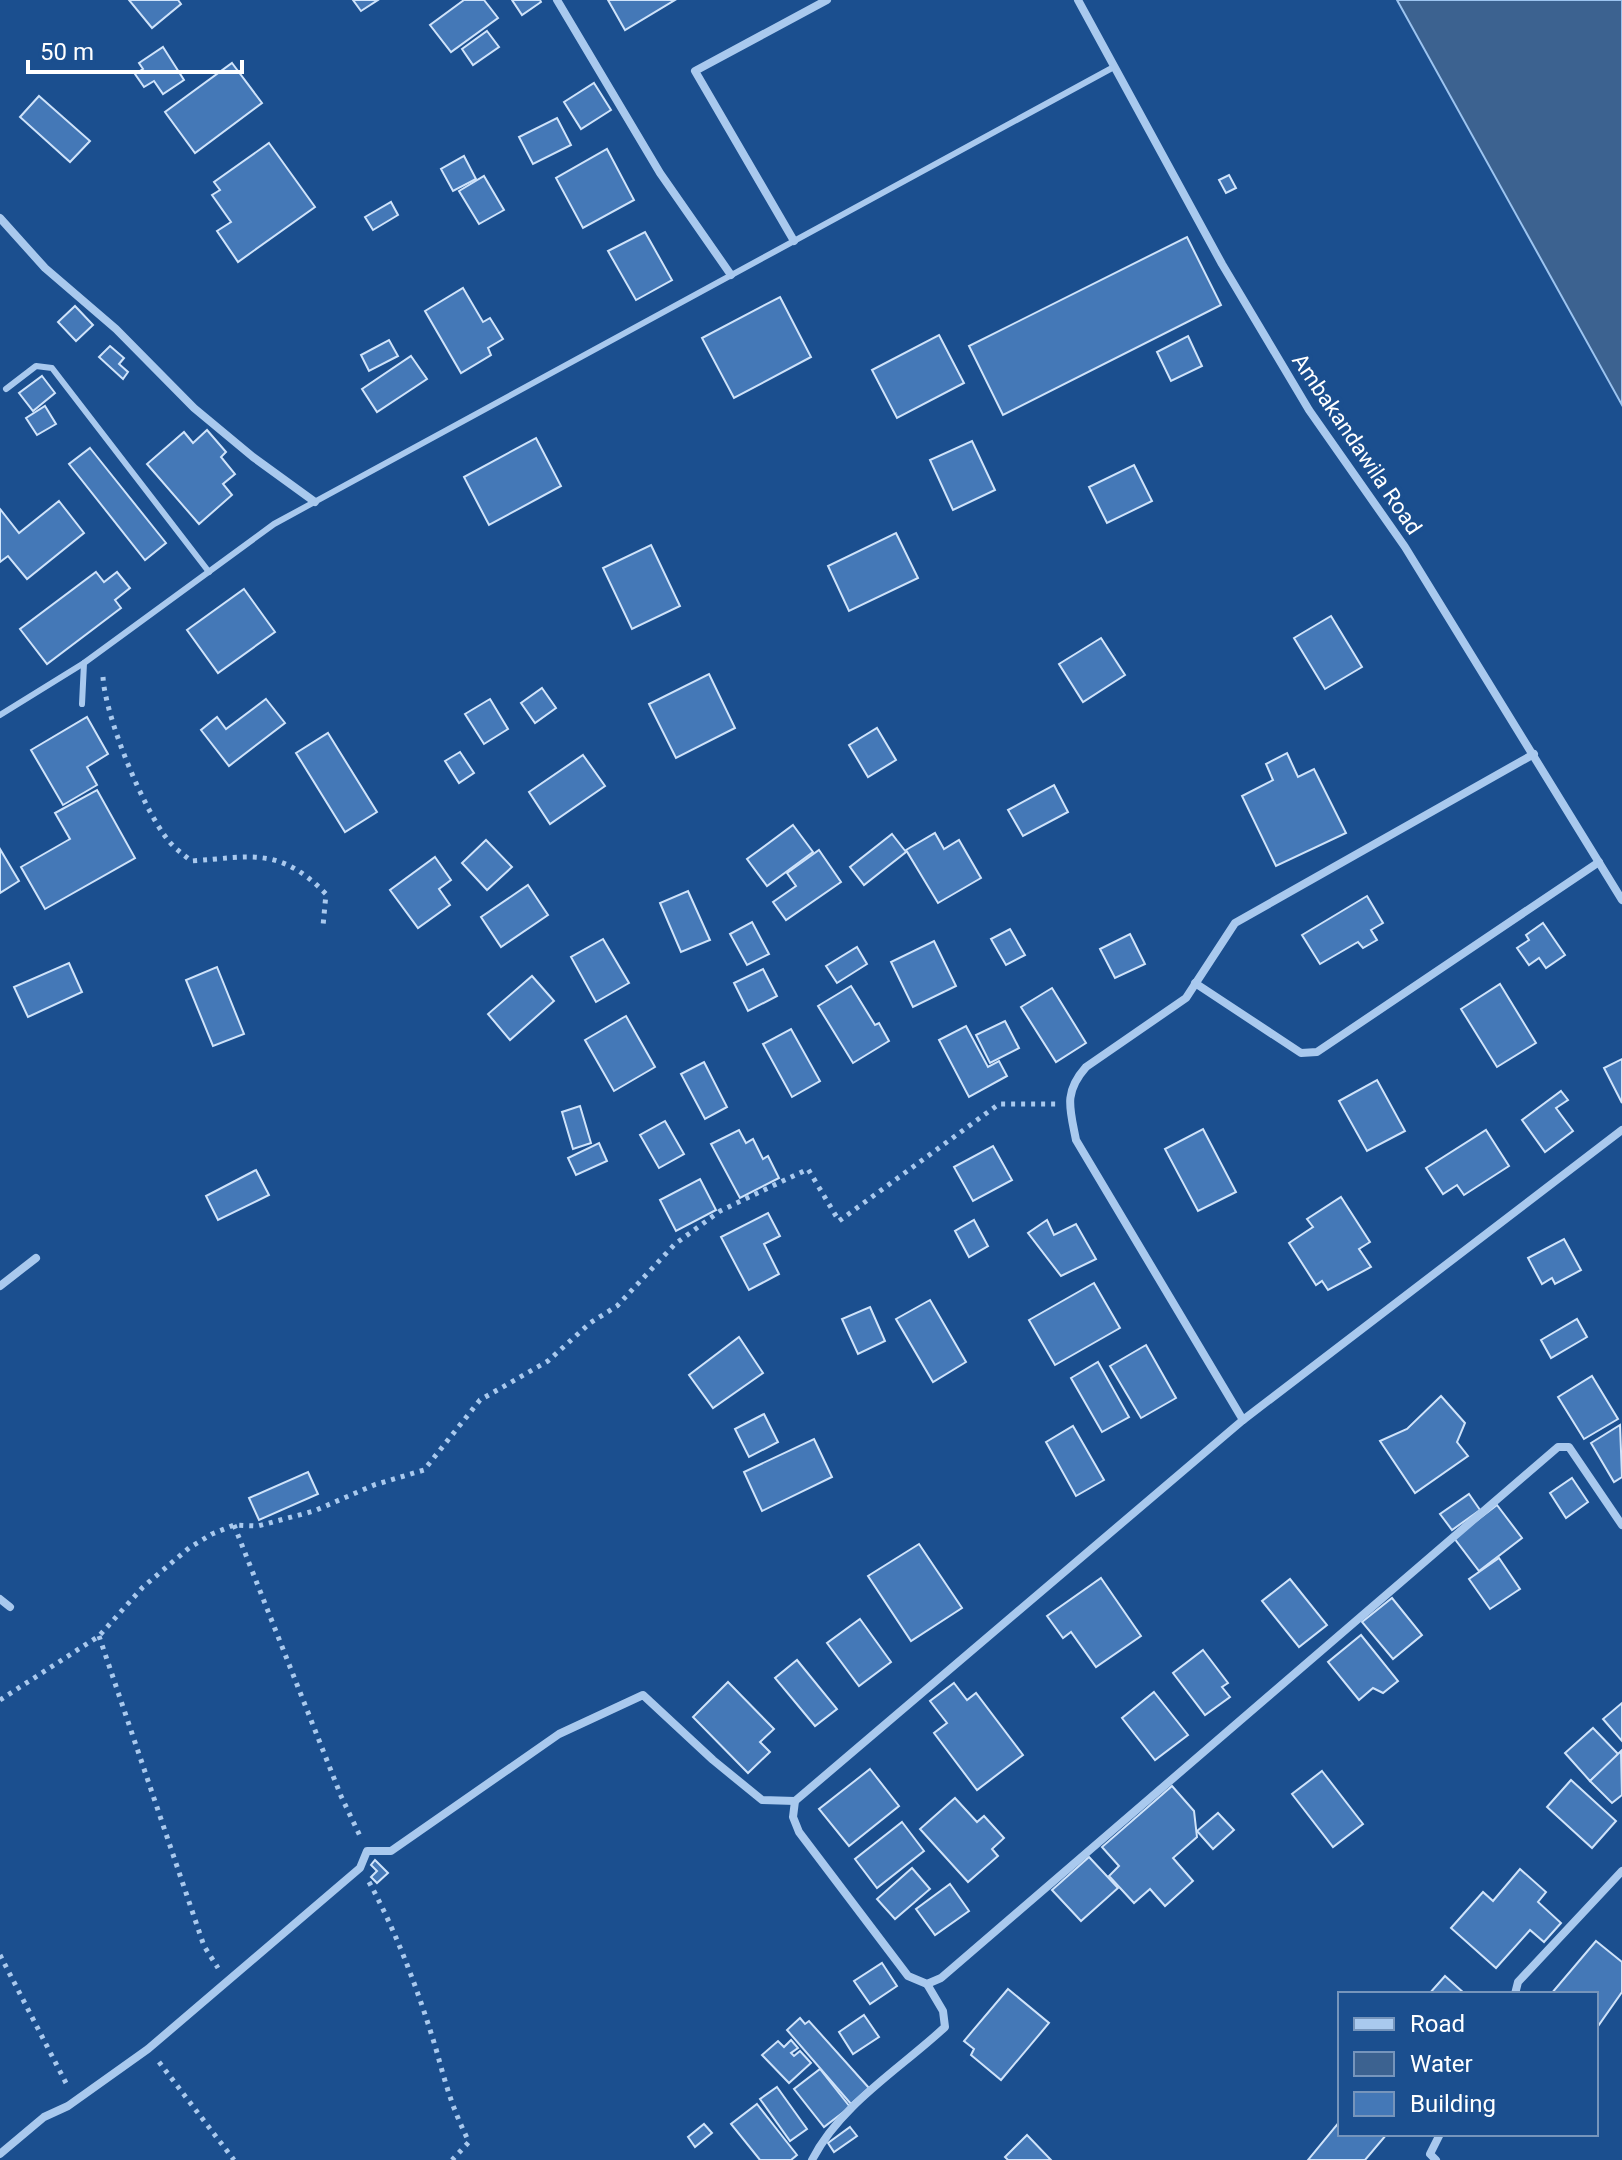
<svg xmlns="http://www.w3.org/2000/svg" width="1622" height="2160" viewBox="0 0 1622 2160" font-family="Roboto,sans-serif">
<style>
.water{fill:#3c6290;stroke:#9cc4f0;stroke-width:2}
.building{fill:#4478b7;stroke:#cfe3fa;stroke-width:2}
.lines{fill:none;stroke-linecap:round;stroke-linejoin:round}
.path{stroke:#a9c9ee;stroke-width:5;stroke-dasharray:4 6;stroke-linecap:butt}
.service{stroke:#a9c9ee;stroke-width:6}
.minor{stroke:#a9c9ee;stroke-width:8}
.labels{text-anchor:middle;dominant-baseline:central;stroke-width:8;stroke-linejoin:round;paint-order:stroke}
.street-label{font-size:22px;fill:#fff;stroke:#1b4f8f}
</style>
<rect width="100%" height="100%" fill="#1b4f8f"/>
<path class="water" d="M1397 0H1622V405Z"/>
<g class="building">
<path d="M129 0H178L181 4 152 28Z"/>
<path d="M353 0H378L361 11Z"/>
<path d="M464 0H484L498 18 451 52 430 25Z"/>
<path d="M512 0H540L541 2 522 15Z"/>
<path d="M608 0H675L625 30Z"/>
<path d="M487 31 499 47 473 65 462 49Z"/>
<path d="M163 47 184 80 163 94 154 81 144 87 135 74 143 69 139 63Z"/>
<path d="M232 63 262 103 195 153 165 112Z"/>
<path d="M594 83 611 110 581 129 564 102Z"/>
<path d="M39 96 90 141 70 162 20 117Z"/>
<path d="M557 118 571 145 533 164 519 137Z"/>
<path d="M269 143 315 207 238 262 217 231 231 222 212 195 220 190 214 182Z"/>
<path d="M607 149 634 200 583 228 556 178Z"/>
<path d="M464 156 476 179 453 191 441 169Z"/>
<path d="M1229 175 1236 188 1226 193 1219 180Z"/>
<path d="M484 176 504 210 479 224 459 191Z"/>
<path d="M391 202 398 215 373 230 365 217Z"/>
<path d="M645 232 672 280 636 300 608 251Z"/>
<path d="M1187 237 1221 305 1003 415 969 346Z"/>
<path d="M463 288 483 322 490 318 503 339 488 348 491 355 461 373 425 311Z"/>
<path d="M780 297 811 357 734 398 702 338Z"/>
<path d="M75 306 93 325 76 341 58 322Z"/>
<path d="M939 335 964 383 897 418 872 370Z"/>
<path d="M1188 336 1202 366 1171 381 1157 352Z"/>
<path d="M389 340 398 356 369 371 361 355Z"/>
<path d="M110 346 124 358 119 364 128 372 123 379 99 357Z"/>
<path d="M411 356 427 379 377 412 362 389Z"/>
<path d="M42 376 55 393 33 411 19 393Z"/>
<path d="M45 406 56 424 37 435 26 418Z"/>
<path d="M207 430 226 452 221 457 235 474 223 484 232 495 199 524 147 464 184 432 193 443Z"/>
<path d="M536 438 561 486 489 525 464 477Z"/>
<path d="M972 441 995 490 953 510 930 460Z"/>
<path d="M90 448 166 543 145 560 69 464Z"/>
<path d="M1134 465 1152 501 1107 523 1089 487Z"/>
<path d="M59 501 84 533 27 579 8 556 0 562V509L19 533Z"/>
<path d="M896 533 918 578 849 611 828 566Z"/>
<path d="M651 545 680 606 632 629 603 568Z"/>
<path d="M96 572 104 582 117 572 130 588 115 600 121 608 47 664 20 629Z"/>
<path d="M244 589 275 632 218 673 187 630Z"/>
<path d="M1331 616 1362 667 1325 689 1294 638Z"/>
<path d="M1101 638 1125 675 1083 702 1059 664Z"/>
<path d="M709 674 735 728 676 758 649 704Z"/>
<path d="M542 688 556 708 535 723 521 703Z"/>
<path d="M266 699 285 723 229 766 201 730 217 717 226 729Z"/>
<path d="M490 699 508 729 484 744 465 714Z"/>
<path d="M87 717 108 754 87 767 97 785 63 805 31 750Z"/>
<path d="M877 728 896 760 868 777 849 745Z"/>
<path d="M328 733 377 812 345 832 296 753Z"/>
<path d="M460 752 474 773 459 783 445 761Z"/>
<path d="M1287 753 1298 777 1314 769 1346 833 1276 866 1242 796 1273 780 1266 764Z"/>
<path d="M583 755 605 786 550 824 529 792Z"/>
<path d="M1054 785 1068 812 1023 836 1008 810Z"/>
<path d="M97 790 135 858 45 909 21 867 70 839 55 813Z"/>
<path d="M793 825 813 852 767 886 747 859Z"/>
<path d="M935 833 944 849 959 840 981 878 938 903 906 850Z"/>
<path d="M892 834 906 852 864 885 850 867Z"/>
<path d="M486 840 512 867 487 890 462 863Z"/>
<path d="M0 849 19 881 0 893Z"/>
<path d="M819 850 841 882 786 920 773 902 796 886 787 873Z"/>
<path d="M435 857 451 880 439 889 450 905 418 928 390 890Z"/>
<path d="M528 885 548 915 501 947 481 917Z"/>
<path d="M688 891 710 940 681 952 660 903Z"/>
<path d="M1367 896 1383 923 1371 930 1377 940 1363 948 1358 942 1320 964 1302 935Z"/>
<path d="M752 922 769 954 747 965 730 934Z"/>
<path d="M1543 923 1565 955 1546 968 1539 958 1529 965 1517 948 1529 940 1526 935Z"/>
<path d="M1010 929 1025 955 1006 965 991 939Z"/>
<path d="M1130 934 1145 964 1115 978 1100 949Z"/>
<path d="M603 939 629 983 596 1002 571 957Z"/>
<path d="M934 941 956 986 913 1007 891 962Z"/>
<path d="M857 947 867 964 837 983 826 966Z"/>
<path d="M69 963 82 992 28 1017 14 987Z"/>
<path d="M217 967 244 1034 213 1046 186 980Z"/>
<path d="M763 969 777 996 748 1011 734 983Z"/>
<path d="M532 976 554 1001 510 1040 488 1014Z"/>
<path d="M1500 984 1536 1043 1497 1067 1461 1009Z"/>
<path d="M851 986 875 1025 879 1023 889 1041 853 1063 818 1006Z"/>
<path d="M1052 988 1086 1043 1056 1062 1021 1007Z"/>
<path d="M626 1016 655 1067 614 1091 585 1040Z"/>
<path d="M1005 1021 1019 1048 990 1063 976 1035Z"/>
<path d="M966 1026 988 1067 999 1061 1007 1076 969 1097 939 1040Z"/>
<path d="M791 1029 820 1081 792 1097 763 1044Z"/>
<path d="M1622 1059V1103L1604 1068Z"/>
<path d="M704 1062 727 1107 705 1119 681 1074Z"/>
<path d="M1377 1080 1405 1131 1367 1151 1339 1101Z"/>
<path d="M1561 1091 1568 1100 1556 1108 1573 1131 1545 1152 1522 1120Z"/>
<path d="M580 1106 591 1143 573 1149 562 1112Z"/>
<path d="M665 1121 684 1154 659 1168 640 1135Z"/>
<path d="M1203 1129 1236 1192 1198 1211 1165 1149Z"/>
<path d="M739 1130 746 1143 753 1139 763 1159 768 1156 779 1178 740 1198 711 1144Z"/>
<path d="M1486 1130 1509 1166 1464 1195 1457 1185 1443 1194 1426 1168Z"/>
<path d="M599 1143 607 1161 576 1175 568 1158Z"/>
<path d="M993 1146 1012 1180 973 1201 954 1167Z"/>
<path d="M256 1170 269 1195 218 1220 206 1196Z"/>
<path d="M700 1179 716 1210 676 1231 660 1200Z"/>
<path d="M1341 1197 1370 1242 1359 1249 1371 1267 1328 1290 1322 1281 1316 1285 1289 1243 1313 1227 1307 1219Z"/>
<path d="M768 1213 780 1236 764 1244 779 1274 749 1290 721 1237Z"/>
<path d="M974 1220 988 1246 969 1257 955 1231Z"/>
<path d="M1047 1220 1054 1235 1076 1224 1096 1259 1061 1276 1028 1233Z"/>
<path d="M1564 1239 1581 1270 1555 1284 1552 1278 1542 1284 1528 1258Z"/>
<path d="M1094 1283 1120 1328 1055 1365 1029 1320Z"/>
<path d="M930 1300 966 1362 933 1382 896 1319Z"/>
<path d="M870 1307 885 1341 858 1354 842 1319Z"/>
<path d="M1577 1319 1587 1337 1551 1358 1541 1340Z"/>
<path d="M739 1337 763 1373 713 1408 689 1375Z"/>
<path d="M1146 1345 1176 1398 1141 1418 1110 1366Z"/>
<path d="M1098 1362 1129 1417 1102 1432 1071 1378Z"/>
<path d="M1592 1376 1618 1419 1584 1439 1558 1397Z"/>
<path d="M1441 1396 1465 1423 1457 1442 1468 1456 1415 1493 1380 1441 1407 1429Z"/>
<path d="M764 1414 778 1442 749 1457 735 1429Z"/>
<path d="M1620 1425 1622 1477 1614 1482 1591 1443Z"/>
<path d="M1073 1426 1104 1480 1076 1496 1046 1442Z"/>
<path d="M814 1439 832 1477 762 1511 744 1472Z"/>
<path d="M308 1472 318 1494 259 1520 249 1498Z"/>
<path d="M1572 1478 1588 1502 1566 1518 1550 1493Z"/>
<path d="M1469 1494 1480 1510 1452 1530 1440 1514Z"/>
<path d="M1497 1505 1522 1538 1479 1571 1454 1538Z"/>
<path d="M919 1544 962 1608 911 1641 868 1576Z"/>
<path d="M1499 1558 1520 1589 1490 1609 1469 1579Z"/>
<path d="M1101 1578 1141 1636 1096 1667 1071 1632 1063 1638 1047 1616Z"/>
<path d="M1290 1579 1327 1625 1299 1647 1262 1601Z"/>
<path d="M1392 1598 1422 1635 1393 1659 1362 1622Z"/>
<path d="M860 1619 891 1662 859 1686 827 1643Z"/>
<path d="M1361 1635 1398 1681 1383 1693 1373 1688 1359 1700 1328 1662Z"/>
<path d="M1203 1650 1228 1683 1222 1687 1230 1697 1205 1715 1173 1673Z"/>
<path d="M797 1660 837 1709 815 1726 775 1678Z"/>
<path d="M728 1682 774 1729 760 1742 770 1752 748 1773 693 1717Z"/>
<path d="M954 1683 967 1700 976 1693 1023 1755 977 1790 934 1733 947 1723 930 1701Z"/>
<path d="M1154 1692 1188 1735 1155 1760 1122 1718Z"/>
<path d="M1622 1703V1741L1603 1719Z"/>
<path d="M1593 1728 1619 1755 1590 1781 1565 1753Z"/>
<path d="M1621 1751 1622 1795 1612 1803 1590 1781Z"/>
<path d="M870 1769 899 1806 849 1846 819 1809Z"/>
<path d="M1322 1771 1363 1824 1333 1847 1292 1794Z"/>
<path d="M1571 1780 1616 1821 1592 1848 1547 1807Z"/>
<path d="M1172 1786 1194 1811 1197 1837 1173 1858 1193 1881 1165 1906 1150 1889 1134 1903 1109 1876 1119 1866 1102 1847Z"/>
<path d="M955 1798 977 1822 984 1816 1004 1838 992 1849 998 1856 968 1882 920 1829Z"/>
<path d="M1218 1813 1234 1830 1213 1849 1197 1831Z"/>
<path d="M902 1822 924 1851 877 1888 855 1859Z"/>
<path d="M1089 1857 1118 1888 1081 1921 1052 1890Z"/>
<path d="M375 1860 388 1873 377 1883 371 1877 377 1871 371 1865Z"/>
<path d="M912 1868 930 1889 895 1919 877 1899Z"/>
<path d="M1520 1869 1546 1892 1538 1902 1561 1923 1544 1942 1530 1930 1496 1968 1451 1928 1483 1892 1493 1901Z"/>
<path d="M950 1884 969 1911 935 1935 916 1909Z"/>
<path d="M1596 1941 1622 1962V1992L1596 2029V1994H1551Z"/>
<path d="M882 1963 897 1986 870 2004 854 1981Z"/>
<path d="M1445 1976 1465 1994H1429Z"/>
<path d="M1008 1989 1049 2023 1001 2080 971 2055 974 2049 964 2041Z"/>
<path d="M864 2015 879 2037 853 2054 839 2032Z"/>
<path d="M800 2018 805 2024 809 2021 869 2088 851 2104 787 2030Z"/>
<path d="M791 2040 798 2048 791 2053 794 2056 800 2051 811 2063 789 2083 762 2055 778 2041 784 2047Z"/>
<path d="M820 2069 850 2107 824 2127 794 2089Z"/>
<path d="M777 2087 807 2129 790 2141 760 2099Z"/>
<path d="M757 2104 797 2155 791 2160H760L731 2124Z"/>
<path d="M1340 2121V2134H1387L1365 2160H1308Z"/>
<path d="M704 2124 712 2133 695 2147 688 2137Z"/>
<path d="M850 2127 857 2136 834 2152 828 2143Z"/>
<path d="M1027 2135 1051 2160H1008L1005 2157Z"/>
</g>
<g class="lines">
<g class="path">
<path d="M103 677C105 716 143 809 168 840 174 848 183 854 191 861 252 857 279 846 326 894L323 926"/>
<path d="M234 1525 341 1796 360 1836"/>
<path d="M99 1636 204 1946 218 1968"/>
<path d="M0 1700 99 1636 143 1587 189 1548 212 1534 234 1525 258 1526 314 1511 374 1485 424 1470 480 1400 548 1361 590 1323 617 1306 675 1244 720 1211 808 1169 839 1221 999 1104H1056"/>
<path d="M369 1882C397 1933 419 1993 436 2049 446 2085 452 2108 469 2142L452 2160"/>
<path d="M0 1955 67 2085"/>
<path d="M159 2062 234 2160"/>
</g>
<g class="service">
<path d="M6 389 36 366 52 368 209 572"/>
<path d="M82 704 84 663 274 524 1112 68"/>
<path d="M0 715 84 663"/>
</g>
<g class="minor">
<path d="M557 0 660 173 731 275"/>
<path d="M1078 0 1222 264 1309 410 1405 547 1622 900"/>
<path d="M0 218 45 268 116 329 194 408 253 457 315 502"/>
<path d="M794 241 695 71 827 0"/>
<path d="M1195 983 1301 1053 1317 1052 1599 862"/>
<path d="M1622 1130 1243 1420 795 1801 793 1817 799 1832 908 1976 927 1984 941 1978 1558 1447H1569L1622 1525"/>
<path d="M0 1286 36 1258"/>
<path d="M1243 1420 1076 1140C1070 1109 1063 1093 1086 1067L1186 998 1235 923 1534 754"/>
<path d="M0 1599 10 1607"/>
<path d="M1515 1994 1518 1982 1622 1871"/>
<path d="M0 2154 44 2117 68 2106 148 2049 360 1868 367 1851H391L559 1734 643 1695 713 1760 762 1800 795 1801"/>
<path d="M812 2160C841 2104 900 2069 945 2027L943 2011 927 1984"/>
<path d="M1436 2160 1430 2154 1440 2134"/>
</g>
</g>
<g class="labels">
<g class="street-label">
<text transform="translate(1357 444) rotate(56)">Ambakandawila Road</text>
</g>
</g>
<rect x="1338" y="1992" width="260" height="144" fill="#1b4f8f" stroke="#7695bc" stroke-width="2"/>
<rect x="1354" y="2018" width="40" height="12" fill="#a9c9ee" stroke="#7695bc" stroke-width="2"/>
<text x="1410" y="2032" font-size="24" fill="#ffffff">Road</text>
<rect x="1354" y="2052" width="40" height="24" fill="#3c6290" stroke="#7695bc" stroke-width="2"/>
<text x="1410" y="2072" font-size="24" fill="#ffffff">Water</text>
<rect x="1354" y="2092" width="40" height="24" fill="#4478b7" stroke="#7695bc" stroke-width="2"/>
<text x="1410" y="2112" font-size="24" fill="#ffffff">Building</text>
<path d="M28 60v12h214v-12" fill="none" stroke="#ffffff" stroke-width="4"/>
<text x="40" y="60" font-size="24" fill="#ffffff" stroke="#1b4f8f" stroke-width="6" paint-order="stroke">50 m</text>
</svg>
